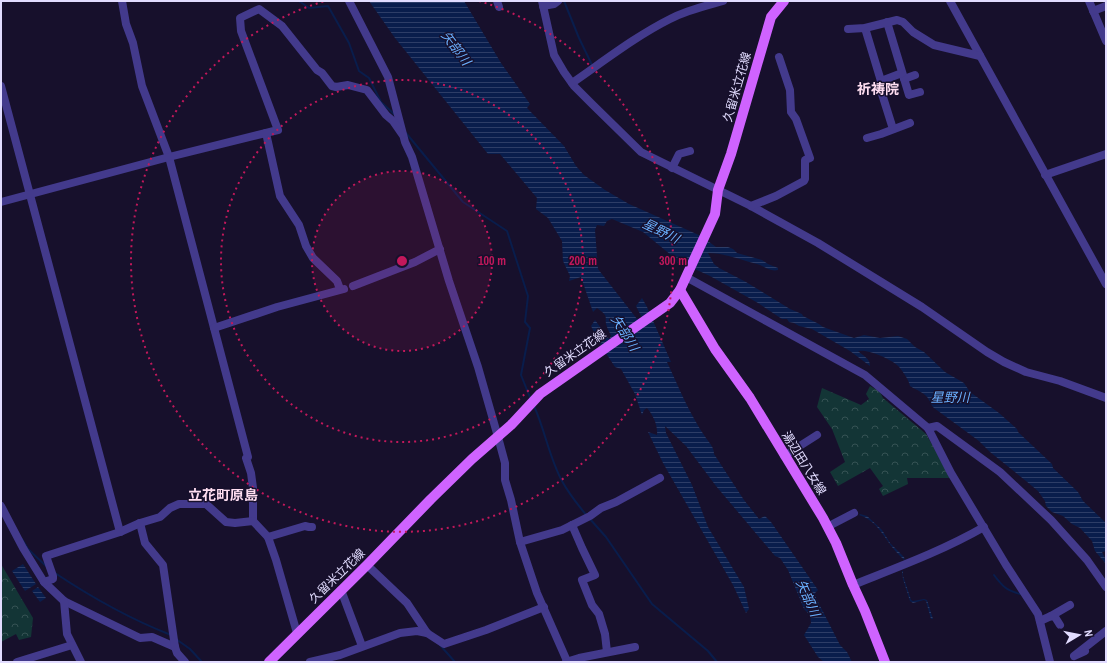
<svg xmlns="http://www.w3.org/2000/svg" width="1107" height="663" viewBox="0 0 1107 663" font-family="'Archivo Narrow','Noto Sans JP',sans-serif">
<style>
.forest{fill:url(#forest-crowns)}
.water{fill:url(#water-rules)}
.lines{fill:none;stroke-linecap:round;stroke-linejoin:round}
.stream{stroke:#091d4c;stroke-width:2}
.minor{stroke:#433a8c;stroke-width:8}
.major{stroke:#cf63ff;stroke-width:10}
.ring{fill:none;stroke:#c2185b;stroke-width:2;stroke-dasharray:2 4}
.labels{text-anchor:middle;dominant-baseline:central;stroke-width:3;stroke-linejoin:round;paint-order:stroke}
.street-label{font-size:12px;fill:#e2dcff;stroke:#17102c}
.water-label{font-size:13px;font-style:italic;fill:#6ab0ff;stroke:#17102c}
.quarter-label{font-size:14px;font-weight:bold;fill:#ffdef1;stroke:#17102c}
.centre{fill:#c2185b;stroke:#17102c;stroke-width:2}
.ring-label{font-size:12px;text-anchor:middle;font-weight:bold;fill:#c2185b;stroke:#17102c;stroke-width:3;stroke-linejoin:round;paint-order:stroke}
</style>
<defs>
<pattern id="forest-crowns" width="20" height="18" patternUnits="userSpaceOnUse"><rect width="20" height="18" fill="#133536"/><path d="M2 6a3 3 0 1 1 6 0M12 15a3 3 0 1 1 6 0" fill="none" stroke="#355254"/></pattern>
<pattern id="water-rules" width="6" height="5" patternUnits="userSpaceOnUse"><rect width="6" height="5" fill="#091d4c"/><path d="M0 2.5h6" fill="none" stroke="#2d3d67"/></pattern>
</defs>
<rect width="100%" height="100%" fill="#17102c"/>
<g class="forest">
<path d="M870 386 880 392 883 398 926 434 951 478H907L908 484 883 496 879 489 883 486 870 468 838 486 830 472 845 462 832 429 817 407 822 388 861 405 869 399 866 394Z"/>
<path d="M1 564 33 618 31 637 19 640 16 634 1 642Z"/>
</g>
<g class="water">
<path d="M369 1H464L501 63 530 104 527 108 564 146 576 166 584 175 605 190 629 204 701 236 716 247H728L733 249 737 253 762 260 768 264 778 268V270C770 272 764 266 757 264 741 260 724 253 708 253L714 264 719 268 746 282 790 309 802 314 803 316 819 324 823 327 854 338 864 335 880 338 898 336 907 339 915 347 924 352 945 372 964 383 970 392 999 413 1017 429 1018 432 1052 464 1053 468 1078 492 1083 501 1106 523V551L1102 552 1106 560V564L1095 551 1092 541 1080 528 1072 524 1063 516 1052 512 1046 506 1045 501 1038 491 1026 481 990 452 979 441 934 408C931 405 931 403 929 400 926 393 916 390 910 386 909 380 901 368 897 365 889 358 867 349 858 351 863 356 870 358 870 366L850 351 812 329 799 326 794 323 789 322 787 319H782L758 303 710 276 686 265H680L676 261 671 255 643 232 612 219 607 221 604 226 597 225 595 230 598 269 637 319 642 318 636 306 642 298 647 307 671 362H667C679 388 690 415 706 438 710 444 714 447 714 454L744 500 759 519 765 516 771 522 818 590 815 593 816 598 840 645 847 652 852 662H824L818 657 804 635 811 623 810 615 804 609 788 570 780 558 775 556 716 486 686 446 665 426 666 433 692 485 708 527 744 587 749 609 746 613 733 585 663 463 648 432 657 435C658 425 653 415 647 408L644 410 642 415 635 394 621 369 615 367 600 344 591 326 595 320 609 339 611 336C610 333 608 330 607 327 603 316 611 318 597 308L593 312 581 277 569 281 570 276 563 261 562 241 548 218 536 209 537 198 500 154H488L395 38Z"/>
<path d="M860 514 867 516 882 530 890 543 904 557 905 561C901 557 893 549 889 543 881 531 873 519 859 515Z"/>
<path d="M23 564 36 584 25 591 12 571Z"/>
<path d="M902 571H903V576L911 600 913 601 924 599 927 600 933 619H931L926 601 924 600 913 603 910 601 903 579Z"/>
<path d="M38 587 46 598 40 602 32 591Z"/>
</g>
<g class="lines">
<g class="stream">
<path d="M299 1 309 8 328 6 349 43 359 71 369 78 381 102 395 115"/>
<path d="M564 1 579 38 592 65"/>
<path d="M406 133 463 202 507 231 528 296 525 322 530 328 521 375 531 400"/>
<path d="M534 406C545 430 549 457 562 481 569 494 578 505 587 516"/>
<path d="M590 519 606 537 652 604 708 651 717 662"/>
<path d="M22 539 28 549 47 567"/>
<path d="M55 573C91 597 130 619 171 635"/>
<path d="M994 575C1003 587 1006 590 1020 594"/>
<path d="M176 639 190 649 202 662"/>
<path d="M440 645 455 662"/>
</g>
<g class="minor">
<path d="M122 1 126 24 133 43 142 86 169 157 248 457 246 458 251 473 253 488V521L268 537 276 560 297 633"/>
<path d="M349 1 388 77 405 142 412 157 449 281 478 367 498 437 505 463V480L511 500 520 542 537 593 567 661"/>
<path d="M497 1 499 7"/>
<path d="M542 1 554 55 564 72 574 86 592 104 641 152 751 206 818 243 922 307 987 352 1004 362 1026 372 1060 381 1106 398"/>
<path d="M950 1 1106 284"/>
<path d="M1089 1 1106 41"/>
<path d="M543 6 554 4 558 1"/>
<path d="M1093 11 1106 6"/>
<path d="M887 22 909 95 920 92"/>
<path d="M865 28 881 81 882 94 893 129"/>
<path d="M848 29 865 28 897 20 903 22 913 32 934 45 980 56"/>
<path d="M904 79 915 75"/>
<path d="M881 81 902 73"/>
<path d="M572 83C604 61 636 36 670 19 687 10 705 6 723 1"/>
<path d="M1 86 120 532"/>
<path d="M266 133 280 196 299 225 306 246 313 258 337 281 340 289"/>
<path d="M867 138 881 134 910 123"/>
<path d="M672 168 679 154 690 151"/>
<path d="M1045 175 1106 154"/>
<path d="M1 202 169 157 278 130 241 31 240 18 259 9 282 26 317 70 322 73 332 86 336 87 348 85 367 90 386 115 393 121 402 134"/>
<path d="M751 206 776 196 804 181 805 179V160L810 158 796 119 791 112 790 90 779 57"/>
<path d="M686 277 865 375 928 428 951 473 1006 565 1038 614 1050 662"/>
<path d="M353 286 415 262 440 249"/>
<path d="M214 328 277 307 344 289"/>
<path d="M928 428 937 426 1000 472 1051 520 1087 560 1106 587"/>
<path d="M784 456 817 435"/>
<path d="M1 506 23 548 44 582 64 601 140 638 152 637 175 647"/>
<path d="M140 523 145 543 163 565 175 647 177 653 185 662"/>
<path d="M572 525 582 548 595 575 582 580 592 605 599 614 605 634 607 652"/>
<path d="M827 527 854 513"/>
<path d="M268 537 305 526 309 527H312"/>
<path d="M520 542 562 530 590 516 601 508 616 502 660 478"/>
<path d="M367 565 407 603 427 633 444 644 486 630 544 607"/>
<path d="M44 582 53 579V576L46 556 120 532 140 523 160 517 170 508 179 504H206L226 522 235 523 253 521"/>
<path d="M853 585C898 567 942 551 984 527"/>
<path d="M341 590 362 646"/>
<path d="M64 601 67 634 81 662"/>
<path d="M1051 616 1070 605"/>
<path d="M1040 621 1051 616 1055 617 1060 625"/>
<path d="M1085 651 1074 656 1106 631"/>
<path d="M17 662 72 645"/>
<path d="M310 662 340 655 400 633 417 631 427 633"/>
<path d="M566 662 579 658 635 647"/>
</g>
<g class="major">
<path d="M680 290 715 349 750 398 823 518 836 543 853 585 865 611 885 662"/>
<path d="M269 662 367 565 431 499 472 459 511 425 540 394 670 303 680 290 715 214 718 190 731 154 771 17 784 1"/>
</g>
</g>
<circle cx="402" cy="261" r="90" fill="#c2185b" fill-opacity=".12"/>
<g class="ring">
<circle cx="402" cy="261" r="90"/>
<circle cx="402" cy="261" r="181"/>
<path d="M479 1A271 271 0 1 1 325 1"/>
</g>
<g class="labels">
<g class="street-label">
<text transform="translate(737 87) rotate(-74)">久留米立花線</text>
<text transform="translate(575 353) rotate(-35)">久留米立花線</text>
<text transform="translate(804 463) rotate(58)">湯辺田八女線</text>
<text transform="translate(337 576) rotate(-44)">久留米立花線</text>
</g>
<g class="water-label">
<text transform="translate(456 48) rotate(53)">矢部川</text>
<text transform="translate(661 231) rotate(26)">星野川</text>
<text transform="translate(625 333) rotate(58)">矢部川</text>
<text x="950" y="397">星野川</text>
<text transform="translate(808 598) rotate(66)">矢部川</text>
</g>
<g class="quarter-label">
<text x="878" y="89">祈祷院</text>
<text x="223" y="495">立花町原島</text>
</g>
</g>
<circle cx="402" cy="261" r="6" class="centre"/>
<g class="ring-label">
<text x="492" y="265">100 m</text>
<text x="583" y="265">200 m</text>
<text x="673" y="265">300 m</text>
</g>
<rect width="1107" height="663" fill="none" stroke="#e2dcff" stroke-width="4"/>
<g transform="translate(1079 635) rotate(80)" stroke="#17102c" stroke-width="3" paint-order="stroke">
<path d="M0-3L7 15L0 10L-7 15Z" fill="#e2dcff"/>
<text y="-6" font-size="11" font-weight="bold" text-anchor="middle" fill="#e2dcff">N</text>
</g>
</svg>
